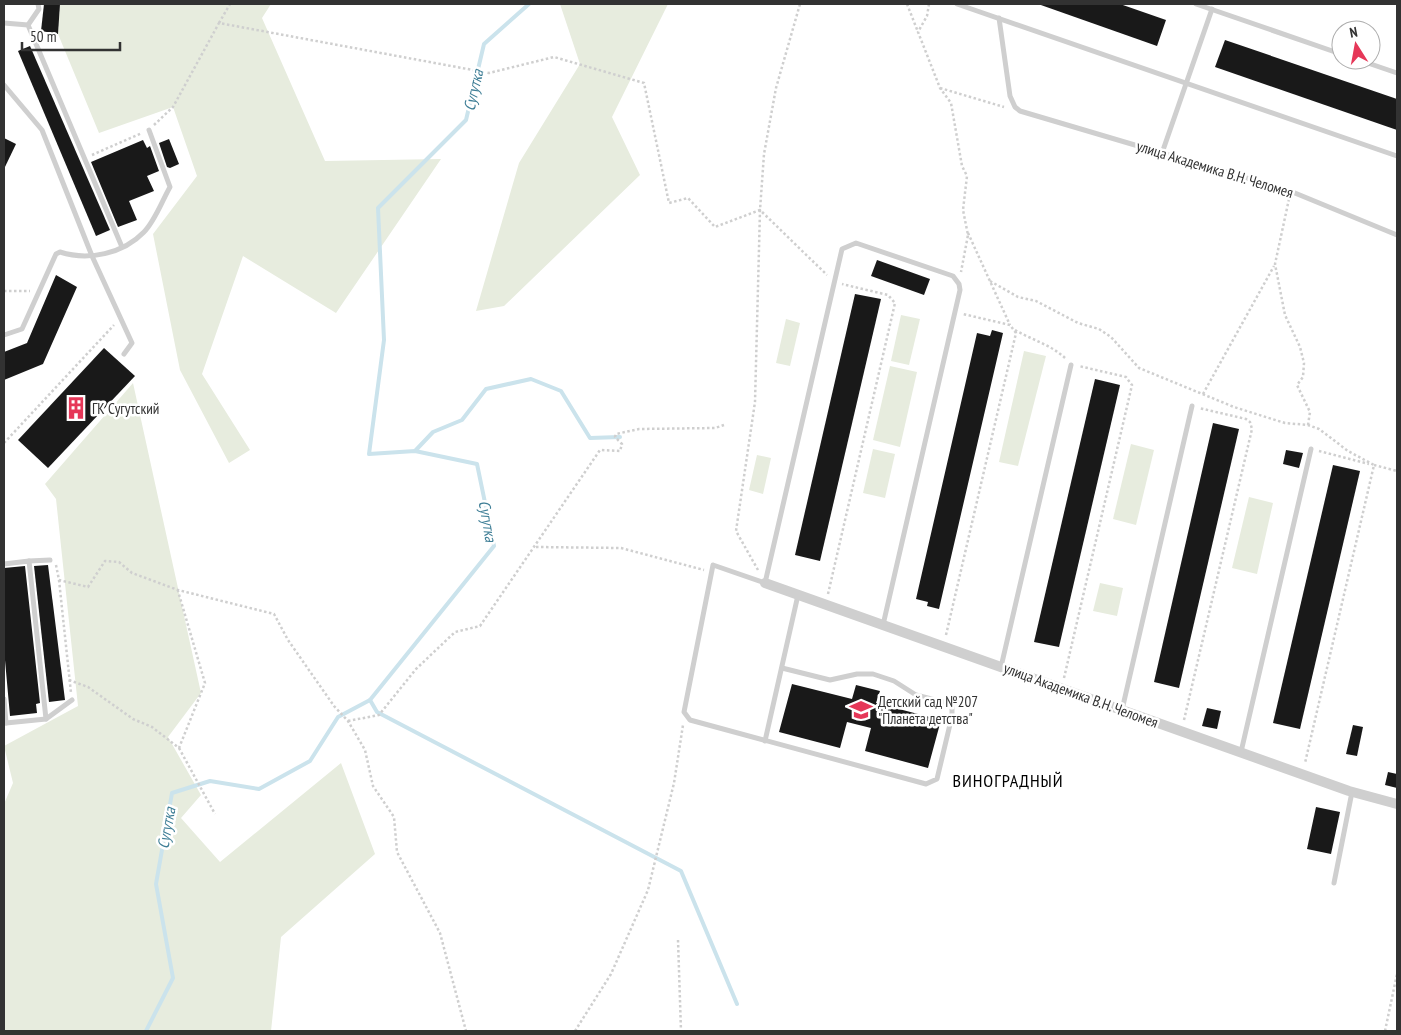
<svg xmlns="http://www.w3.org/2000/svg" width="1401" height="1035" viewBox="0 0 1401 1035" font-family="'PT Sans Narrow',sans-serif">
<style>
.green{fill:#e7ecde}
.lines{fill:none;stroke-linecap:round;stroke-linejoin:round}
.stream{stroke:#cbe3ec;stroke-width:4}
.building{fill:#191919}
.path{stroke:#cfcfcf;stroke-width:2.5;stroke-dasharray:2.5 2.5;stroke-linecap:butt}
.lane{stroke:#cfcfcf;stroke-width:5}
.street{stroke:#cfcfcf;stroke-width:10}
.labels{text-anchor:middle;dominant-baseline:central;stroke-width:5;stroke-linejoin:round;paint-order:stroke}
.street-label{font-size:15px;fill:#323232;stroke:#fff}
.poi-label{font-size:15px;fill:#323232;stroke:#fff;text-anchor:start}
.water-label{font-size:16px;font-style:italic;fill:#3e7e96;stroke:#fff}
.quarter-label{font-size:18px;letter-spacing:1px;fill:#000;stroke:#fff}
</style>
<rect width="100%" height="100%" fill="#fff"/>
<g class="green">
<path d="M60 4H271L262 18 325 161 441 159 336 313 243 256 202 374 250 450 229 463 180 370 153 234 197 176 173 107 99 133 58 34Z"/>
<path d="M560 4H668L612 117 640 175 504 306 476 311 519 163 580 64Z"/>
<path d="M901 315 920 319 909 365 891 361Z"/>
<path d="M786 319 800 323 790 366 776 363Z"/>
<path d="M1024 351 1046 356 1018 466 999 462Z"/>
<path d="M890 366 917 372 900 447 873 440Z"/>
<path d="M133 383 201 693 168 737 201 795 181 818 220 862 341 763 375 854 281 937 271 1031H4V804L13 783 4 746 78 706 56 499 45 484Z"/>
<path d="M1131 444 1154 450 1136 525 1113 519Z"/>
<path d="M873 449 895 454 885 498 863 493Z"/>
<path d="M757 455 771 458 763 494 749 490Z"/>
<path d="M1249 497 1273 503 1257 574 1232 568Z"/>
<path d="M1100 583 1123 588 1117 616 1093 611Z"/>
</g>
<g class="lines">
<g class="stream">
<path d="M415 451 433 432 462 420 486 389 531 379 561 391 590 438 620 437"/>
<path d="M370 700 377 712 681 871 737 1004"/>
<path d="M146 1031 173 978 156 884 172 793 210 781 259 789 310 761 338 717 370 700 494 546 477 464 415 451 369 454 384 340 378 208 466 120 484 44 529 4"/>
</g>
</g>
<g class="building">
<path d="M44 4H60L58 34 41 31Z"/>
<path d="M1038 4H1120L1166 20 1157 46Z"/>
<path d="M1225 40 1397 99V130L1215 67Z"/>
<path d="M30 46 110 230 96 236 18 51Z"/>
<path d="M4 138 16 144 4 169Z"/>
<path d="M169 139 179 164 170 168 167 167 159 143Z"/>
<path d="M143 140 147 148 150 146 159 171 147 176 154 191 129 201 137 220 118 227 91 162Z"/>
<path d="M877 260 930 279 924 295 871 276Z"/>
<path d="M56 275 77 287 43 364 4 380V352L27 343Z"/>
<path d="M855 294 881 299 820 561 795 555Z"/>
<path d="M992 330 1003 333 939 609 927 606 928 602 916 599 977 333 990 336Z"/>
<path d="M104 348 135 376 48 468 18 440Z"/>
<path d="M1095 379 1120 385 1059 647 1034 642Z"/>
<path d="M1213 423 1239 429 1179 688 1154 682Z"/>
<path d="M1286 450 1303 453 1299 468 1283 464Z"/>
<path d="M1333 465 1360 471 1300 729 1273 723Z"/>
<path d="M48 565 65 700 49 702 34 566Z"/>
<path d="M25 566 40 703 36 704 37 713 10 716 4 649V568Z"/>
<path d="M792 684 852 699 856 685 880 691 876 703 941 720 928 768 865 751 871 728 847 722 840 748 779 732Z"/>
<path d="M1207 708 1221 711 1217 729 1202 726Z"/>
<path d="M1353 725 1363 727 1357 756 1346 754Z"/>
<path d="M1388 772 1397 774V788L1385 785Z"/>
<path d="M1316 807 1340 812 1331 854 1307 849Z"/>
</g>
<g class="lines">
<g class="path">
<path d="M907 4 918 32"/>
<path d="M929 4 927 16 918 32 940 88 951 103 962 166 967 176 963 210 968 235 961 272"/>
<path d="M219 23 230 4"/>
<path d="M940 88 1004 107"/>
<path d="M154 125 173 107 219 23 489 73 554 57 644 83 669 203 688 198 715 227 760 210 827 275"/>
<path d="M92 155 142 133"/>
<path d="M1289 199 1275 264 1285 315 1300 347 1304 363 1303 377 1297 385 1310 412 1308 425"/>
<path d="M968 233 1010 325"/>
<path d="M990 281 1018 297 1036 301 1078 323 1099 329 1111 337 1139 368 1234 407 1285 423 1308 425 1319 429 1348 451 1374 465 1305 763"/>
<path d="M4 291H30"/>
<path d="M1015 330C1032 340 1052 345 1066 359"/>
<path d="M1203 394 1274 266"/>
<path d="M4 443 114 325"/>
<path d="M1319 451 1369 464"/>
<path d="M1374 465 1397 471"/>
<path d="M536 547 621 548 704 570"/>
<path d="M56 565 59 580 88 587 105 561 119 562 132 573 178 590 274 614 288 640 334 706 348 721 365 750 373 786 394 817 397 852 440 933 466 1031"/>
<path d="M758 570 736 531 755 402 760 210 764 154 776 88 800 4"/>
<path d="M59 580 71 693"/>
<path d="M828 594 895 303 888 295 842 284"/>
<path d="M946 635 1016 333 1010 325 963 314"/>
<path d="M1064 678 1132 385 1126 377 1079 366"/>
<path d="M69 680 88 687 133 719 152 727 179 748 205 683 178 591"/>
<path d="M1184 720 1252 429 1250 422 1246 419 1199 408"/>
<path d="M348 721 379 715 416 669 455 632 480 626 600 450 620 451 622 444 615 437 616 434 639 429 715 428 724 425"/>
<path d="M179 748 215 814"/>
<path d="M678 940 681 1031"/>
<path d="M575 1031 611 974 648 890 674 783 683 725"/>
<path d="M1385 1031 1397 974"/>
</g>
<g class="lane">
<path d="M957 4 1397 156"/>
<path d="M1196 4 1341 54"/>
<path d="M999 18 1010 96 1015 107 1020 111 1290 191 1397 235"/>
<path d="M4 23 28 25 122 247"/>
<path d="M28 25 39 9 38 4"/>
<path d="M1359 60 1397 73"/>
<path d="M4 85 42 130 92 256 132 343 124 354"/>
<path d="M1162 153 1212 9"/>
<path d="M4 335 22 329 56 254 60 252C88 261 123 254 144 232 155 221 162 201 170 187L149 130"/>
<path d="M29 561 50 560"/>
<path d="M4 564 29 561 46 719"/>
<path d="M1001 667 1071 365"/>
<path d="M782 668 830 680 857 674H873L894 681 916 695 947 703 952 707V716L937 779 926 784 690 720 684 712 713 565 765 583 842 249 856 243 953 276 959 284 960 290 883 625"/>
<path d="M4 699 6 723H4"/>
<path d="M1122 710 1192 406"/>
<path d="M6 723 46 719 72 700"/>
<path d="M765 741 798 595"/>
<path d="M1241 752 1311 449"/>
<path d="M1334 883 1352 792"/>
</g>
<path class="street" d="M765 583 1349 791 1397 804"/>
</g>
<defs>
<symbol id="building-bare" viewBox="-9 -9 18 18"><path d="M-4-6H4V6H1V3H-1V6H-4ZM-2.5-4.3h1.7v1.8h-1.7ZM.8-4.3h1.7v1.8H.8ZM-2.5-1h1.7V.8h-1.7ZM.8-1h1.7V.8H.8Z" fill="#e63758" stroke="#fff" stroke-width="2.5" paint-order="stroke"/></symbol>
<symbol id="school-bare" viewBox="-9 -9 18 18"><path d="M0-5L7-2L0 1L-7-2ZM-4 1L0 2.5L4 1V4Q0 6-4 4Z" fill="#e63758" stroke="#fff" stroke-width="2.5" paint-order="stroke"/></symbol>
</defs>
<g fill-rule="evenodd">
<use href="#building-bare" x="60" y="392" width="32" height="32"/>
<use href="#school-bare" x="845" y="694" width="32" height="32"/>
</g>
<g class="labels">
<g class="street-label">
<text transform="translate(1215 169) rotate(17)">улица Академика В.Н. Челомея</text>
<text transform="translate(1081 695) rotate(20)">улица Академика В.Н. Челомея</text>
</g>
<g class="poi-label">
<text x="92" y="408">ГК Сугутский</text>
<text x="878" y="701">Детский сад №207<tspan x="878" dy="17">"Планета детства"</tspan></text>
</g>
<g class="water-label">
<text transform="translate(473 90) rotate(-77)">Сугутка</text>
<text transform="translate(488 521) rotate(80)">Сугутка</text>
<text transform="translate(166 828) rotate(-80)">Сугутка</text>
</g>
<g class="quarter-label">
<text x="1008" y="780">ВИНОГРАДНЫЙ</text>
</g>
</g>
<rect width="1401" height="1035" fill="none" stroke="#323232" stroke-width="10"/>
<g transform="translate(1356 45) rotate(349)"><circle r="24" fill="#ffffff" stroke="#adadad"/>
<path d="M0-4L9 19L0 12L-9 19Z" fill="#e63758"/>
<text y="-8" font-size="14" font-weight="bold" text-anchor="middle" fill="#323232">N</text>
</g>
<path d="M22 42v8h98v-8" fill="none" stroke="#323232" stroke-width="2.5"/>
<text x="30" y="42" font-size="15" fill="#323232" stroke="#ffffff" stroke-width="4" paint-order="stroke">50 m</text>
</svg>
